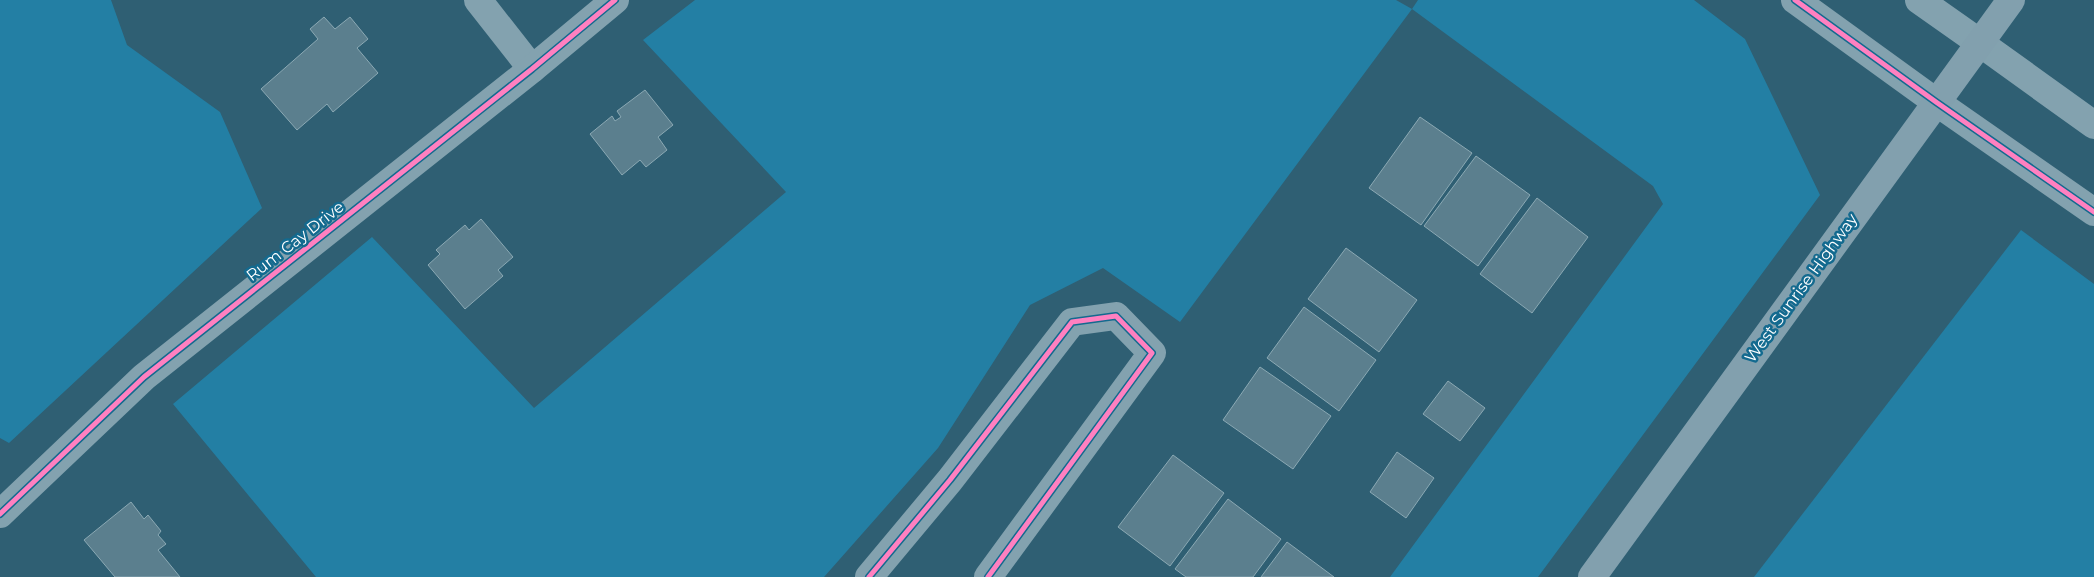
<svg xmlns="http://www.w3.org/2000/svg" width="2094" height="577" viewBox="0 0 2094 577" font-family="Montserrat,sans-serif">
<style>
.green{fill:#237fa4}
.building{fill:#5b7f8e;stroke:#8ba9b4}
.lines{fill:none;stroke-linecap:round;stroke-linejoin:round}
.minor{stroke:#83a2af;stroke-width:28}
.tertiary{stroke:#83a2af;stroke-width:28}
.primary{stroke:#82a0ae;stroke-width:28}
.cycleway-casing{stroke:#136a8f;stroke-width:8}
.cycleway{stroke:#ff80c0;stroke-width:5}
.labels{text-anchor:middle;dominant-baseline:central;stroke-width:5;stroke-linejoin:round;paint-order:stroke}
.street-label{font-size:16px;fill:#fff;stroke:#136a8f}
</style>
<rect width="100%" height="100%" fill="#2f5f73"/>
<g class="green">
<path d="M0 0H111L127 45 220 112 262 208 9 443 0 438Z"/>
<path d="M695 0H1396L1412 9 1418 0H1694L1745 39 1820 195 1538 577H1390L1663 204 1653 186 1412 9 1180 322 1103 268 1030 305 938 448 824 577H316L173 404 372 237 534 408 786 192 643 40Z"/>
<path d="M2021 230 2094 284V577H1754Z"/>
</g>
<g class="building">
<path d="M324 17 335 29 350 17 368 39 357 48 378 73 333 112 327 104 297 130 261 89 318 39 310 29Z"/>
<path d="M645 90 673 125 658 137 667 150 646 167 640 160 622 175 590 134 612 116 615 121 621 117 617 111Z"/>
<path d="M1420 117 1472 153 1421 225 1369 188Z"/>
<path d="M1476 156 1530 195 1478 266 1424 226Z"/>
<path d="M1537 198 1588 237 1532 313 1480 274Z"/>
<path d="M481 219 513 257 498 270 503 276 465 309 428 265 440 254 436 250 465 225 469 230Z"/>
<path d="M1346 248 1417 300 1379 352 1308 299Z"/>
<path d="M1304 307 1376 360 1339 411 1267 358Z"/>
<path d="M1260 367 1331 416 1293 469 1223 420Z"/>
<path d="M1448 381 1485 408 1460 441 1423 414Z"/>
<path d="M1397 452 1434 478 1406 518 1370 492Z"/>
<path d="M1173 455 1224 493 1170 566 1118 527Z"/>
<path d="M1228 499 1281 539 1253 577H1186L1175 569Z"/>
<path d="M131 502 144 519 148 515 161 531 158 535 166 544 158 550 180 577H115L84 540Z"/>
<path d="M1287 542 1334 577H1261Z"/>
</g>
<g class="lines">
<g class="minor">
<path d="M478 0 532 69"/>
<path d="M1980 43 2094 125"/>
<path d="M1936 102 2094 212"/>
<path d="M0 514 144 377 532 69 615 0"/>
<path d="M869 577 950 480 1072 322 1116 316 1152 353 988 577"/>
</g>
<g class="tertiary">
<path d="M1795 0 1936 102"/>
<path d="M1919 0 1980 43"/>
</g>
<path class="primary" d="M1592 577 2011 0"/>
<defs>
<g id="cycleway">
<path d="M1795 0 1936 102 2094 212"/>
<path d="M0 514 144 377 532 69 615 0"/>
<path d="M869 577 950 480 1072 322 1116 316 1152 353 988 577"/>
</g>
</defs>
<use href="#cycleway" class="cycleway-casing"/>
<use href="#cycleway" class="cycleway"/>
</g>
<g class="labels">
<g class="street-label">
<text transform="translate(295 241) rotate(-38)">Rum Cay Drive</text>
<text transform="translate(1801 288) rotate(-54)">West Sunrise Highway</text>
</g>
</g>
</svg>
